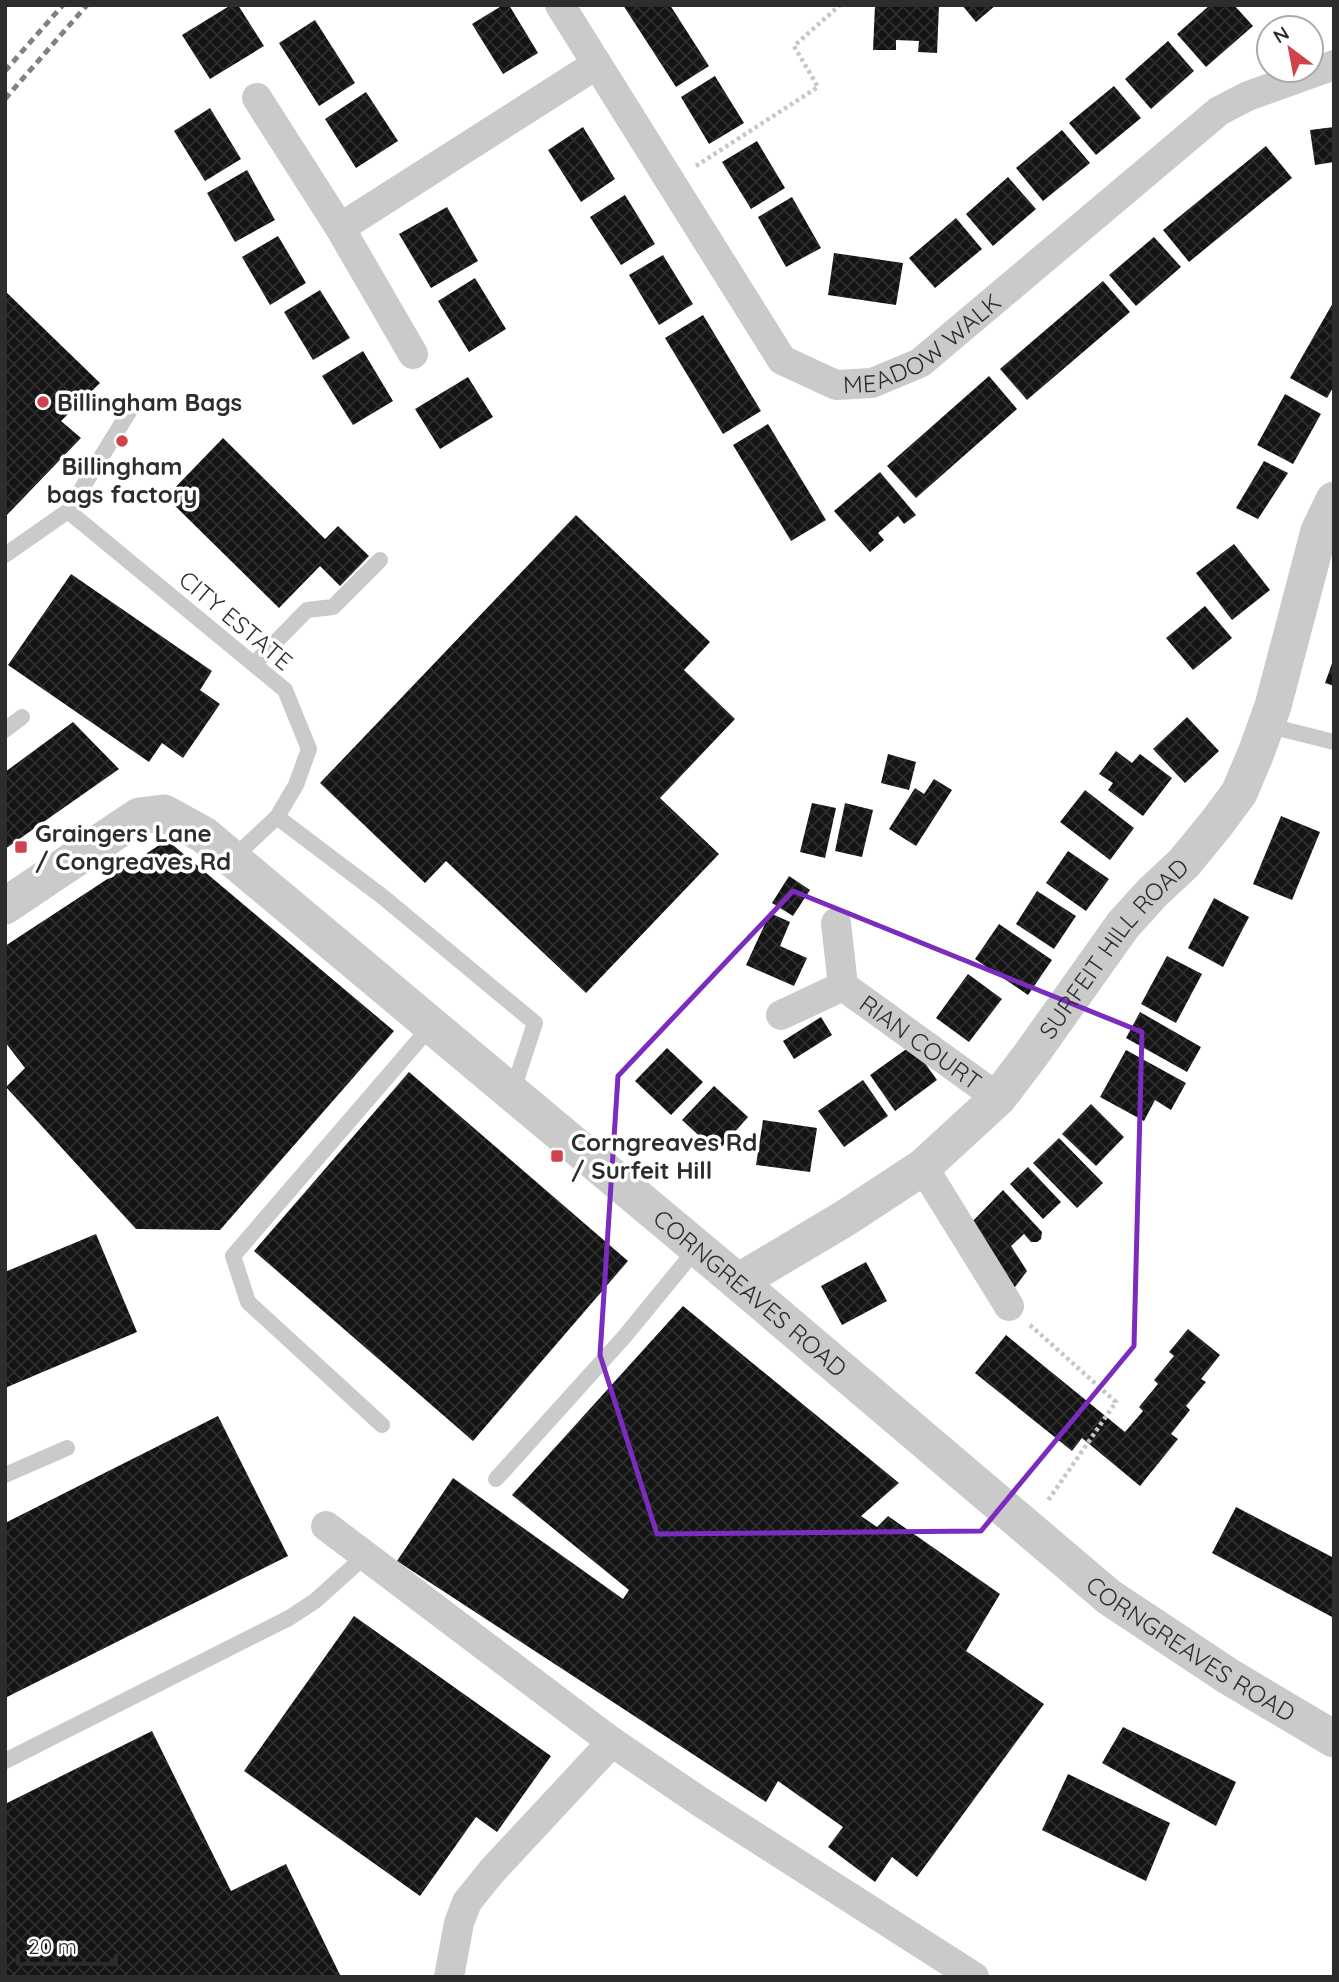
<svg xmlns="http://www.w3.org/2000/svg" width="1339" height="1982" viewBox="0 0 1339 1982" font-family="Quicksand,sans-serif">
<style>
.building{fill:url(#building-cross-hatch)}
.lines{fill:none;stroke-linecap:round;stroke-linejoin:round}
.path{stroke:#c7c7c7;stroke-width:4.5;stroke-dasharray:3.5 3.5;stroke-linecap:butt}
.service{stroke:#cacaca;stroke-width:16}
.minor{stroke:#cacaca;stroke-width:30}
.tertiary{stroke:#cacaca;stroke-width:37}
.rail{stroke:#828282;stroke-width:5;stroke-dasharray:7 5;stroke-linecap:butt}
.marked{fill:none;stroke:#7b2cbf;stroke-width:5;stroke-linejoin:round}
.poi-dot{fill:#cf444c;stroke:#fff;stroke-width:2.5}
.labels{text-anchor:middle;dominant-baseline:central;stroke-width:7;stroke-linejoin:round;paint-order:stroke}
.street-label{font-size:24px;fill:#2d2d2d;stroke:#fff}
.poi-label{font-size:24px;font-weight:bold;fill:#2d2d2d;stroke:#fff;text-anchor:start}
</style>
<defs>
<pattern id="building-cross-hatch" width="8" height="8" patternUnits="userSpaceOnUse" patternTransform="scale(1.75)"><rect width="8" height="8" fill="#141414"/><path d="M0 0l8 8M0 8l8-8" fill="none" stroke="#2e2e2e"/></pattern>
</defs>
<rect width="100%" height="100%" fill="#fff"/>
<g class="building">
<path d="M231 5H238L264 46 210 79 182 35Z"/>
<path d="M503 5H509L538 53 503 74 472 24Z"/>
<path d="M623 5H670L709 66 676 87Z"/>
<path d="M875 5H939L937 53 918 52 919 41 896 40V50H873Z"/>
<path d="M962 5H996L976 22Z"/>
<path d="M1210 5H1234L1253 26 1206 67 1177 34Z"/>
<path d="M315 20 355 83 319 106 279 43Z"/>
<path d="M1168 41 1194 71 1151 109 1125 79Z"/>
<path d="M715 76 744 123 709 144 681 97Z"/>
<path d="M1114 86 1141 118 1096 155 1069 123Z"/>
<path d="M366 92 398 141 356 168 325 119Z"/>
<path d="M210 108 241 159 205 181 174 131Z"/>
<path d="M583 127 615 179 581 202 548 150Z"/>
<path d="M1334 127V162L1315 165 1310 130Z"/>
<path d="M1062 130 1090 163 1043 201 1016 168Z"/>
<path d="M757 141 785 188 751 209 722 162Z"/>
<path d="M1266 146 1292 178 1189 262 1163 230Z"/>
<path d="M247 170 275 220 235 242 207 193Z"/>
<path d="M1008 177 1036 209 993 246 966 214Z"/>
<path d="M625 195 655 244 621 265 590 217Z"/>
<path d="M792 197 821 248 786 267 758 217Z"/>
<path d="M447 207 478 261 431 288 399 234Z"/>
<path d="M956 218 982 249 935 288 909 258Z"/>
<path d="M278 236 306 283 270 305 242 257Z"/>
<path d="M1154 237 1181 267 1136 306 1109 275Z"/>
<path d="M834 253 903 263 896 305 828 295Z"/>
<path d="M663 255 693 304 659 325 629 275Z"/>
<path d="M475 278 506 329 469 352 438 301Z"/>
<path d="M1103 281 1130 312 1027 400 1000 369Z"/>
<path d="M320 290 350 338 313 360 284 312Z"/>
<path d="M5 291 100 383 61 421 81 438 5 517Z"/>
<path d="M1334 301V386L1327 398 1290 378Z"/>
<path d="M703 315 761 411 723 434 665 338Z"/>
<path d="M363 351 393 401 353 425 322 376Z"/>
<path d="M989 376 1017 409 916 498 887 466Z"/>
<path d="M468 377 493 417 440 449 415 409Z"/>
<path d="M1285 394 1321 414 1293 464 1257 445Z"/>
<path d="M768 424 826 520 791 541 733 445Z"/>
<path d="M223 438 325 539 338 526 369 556 340 586 320 566 279 608 166 497Z"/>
<path d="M1264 461 1288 473 1258 519 1236 508Z"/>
<path d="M880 472 916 515 904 524 898 516 878 533 884 540 870 552 834 511Z"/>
<path d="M576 515 710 642 684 670 735 719 660 798 719 854 586 993 446 861 425 883 320 783Z"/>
<path d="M1234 544 1270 590 1232 620 1196 573Z"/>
<path d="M71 574 212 671 200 690 220 704 183 758 162 743 149 762 8 665Z"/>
<path d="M1205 606 1232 638 1193 670 1166 638Z"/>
<path d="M1334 658V686L1325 683Z"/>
<path d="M1187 717 1219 751 1185 783 1153 749Z"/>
<path d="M73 722 119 769 5 849V772Z"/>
<path d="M1116 751 1132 763 1140 754 1172 778 1143 816 1108 790 1113 783 1099 774Z"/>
<path d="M888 754 916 762 909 790 881 783Z"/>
<path d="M934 779 952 790 916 846 889 829 915 788 924 794Z"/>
<path d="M1085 790 1134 828 1110 860 1060 822Z"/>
<path d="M812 803 836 808 825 858 800 852Z"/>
<path d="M845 803 873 810 862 857 835 851Z"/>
<path d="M1281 816 1320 832 1292 900 1253 884Z"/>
<path d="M167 840 394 1031 220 1230 136 1229 6 1087 25 1068 5 1042V946Z"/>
<path d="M1068 851 1109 879 1086 911 1046 883Z"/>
<path d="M789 876 810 890 793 916 772 903Z"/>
<path d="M1037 891 1076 916 1054 949 1016 924Z"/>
<path d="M1214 898 1249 917 1223 967 1188 948Z"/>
<path d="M770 913 790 922 780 946 807 958 794 986 746 965Z"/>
<path d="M999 924 1052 960 1028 995 975 959Z"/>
<path d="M1167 956 1202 974 1176 1023 1141 1004Z"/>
<path d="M968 974 1002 999 969 1042 936 1018Z"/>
<path d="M1140 1012 1201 1047 1187 1072 1126 1038Z"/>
<path d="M821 1017 832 1035 794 1059 783 1041Z"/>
<path d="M912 1045 937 1080 895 1111 870 1075Z"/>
<path d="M667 1048 703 1082 671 1115 635 1081Z"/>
<path d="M1126 1050 1186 1083 1171 1110 1155 1100 1144 1121 1100 1097Z"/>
<path d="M409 1072 628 1261 473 1441 254 1251Z"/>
<path d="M863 1080 888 1116 844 1147 818 1111Z"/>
<path d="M714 1086 748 1117 717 1152 682 1120Z"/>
<path d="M1091 1104 1124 1137 1096 1166 1062 1134Z"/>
<path d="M763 1120 817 1128 810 1172 756 1165Z"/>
<path d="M1059 1138 1103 1183 1077 1208 1033 1163Z"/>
<path d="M1028 1167 1061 1202 1043 1219 1010 1184Z"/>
<path d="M1003 1190 1042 1232 1041 1239 1037 1242H1031L1024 1234 1011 1246 1027 1271 1009 1295 970 1224Z"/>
<path d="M96 1234 137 1332 5 1388V1272Z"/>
<path d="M866 1262 887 1301 842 1325 821 1286Z"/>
<path d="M683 1306 899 1483 861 1516 877 1527 888 1516 1000 1594 966 1651 1044 1704 917 1877 892 1857 875 1882 828 1847 843 1827 778 1781 766 1802 397 1561 453 1478 623 1599 629 1590 512 1495Z"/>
<path d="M1188 1329 1220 1355 1201 1379 1206 1382 1186 1406 1190 1410 1171 1434 1178 1439 1140 1486 1082 1438 1072 1451 975 1373 1006 1335 1125 1432 1143 1411 1139 1407 1158 1384 1154 1380 1174 1356 1169 1352Z"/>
<path d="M218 1416 288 1556 5 1698V1523Z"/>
<path d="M1236 1507 1334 1558V1618L1212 1553Z"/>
<path d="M354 1616 551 1756 497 1832 476 1817 420 1896 244 1771Z"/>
<path d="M1123 1727 1236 1782 1216 1826 1102 1763Z"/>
<path d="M152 1731 231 1891 286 1864 341 1977H5V1804Z"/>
<path d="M1068 1774 1170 1823 1146 1881 1042 1830Z"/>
</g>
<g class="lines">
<g class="path">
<path d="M696 166 818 87 794 46 840 5"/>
<path d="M1030 1325 1116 1402 1047 1502"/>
</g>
<g class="service">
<path d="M68 511 285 690 309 749 296 785 277 817 233 858"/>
<path d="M5 555 68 511 132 407"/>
<path d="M254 664 307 610 333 607 380 560"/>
<path d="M1266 725 1334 742"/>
<path d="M5 730 22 717"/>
<path d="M277 817 383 897 535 1023 512 1093"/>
<path d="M382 1425 248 1302 233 1256 431 1026"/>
<path d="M5 1475 67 1448"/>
<path d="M496 1479 625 1336 697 1248"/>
<path d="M5 1761 289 1618 315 1601 365 1556"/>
</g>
<g class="minor">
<path id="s1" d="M560 5 782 360 836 385 872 383 920 363 1219 111 1248 96 1334 65"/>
<path d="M257 98 340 228 413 354"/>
<path d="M340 228 597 64"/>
<path id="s2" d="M843 986 998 1098"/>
<path d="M781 1015 843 986 836 923"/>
<path d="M923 1167 1009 1306"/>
<path d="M326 1526 612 1742 699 1801 974 1977"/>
<path d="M449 1977 459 1923 467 1902 491 1872 612 1742"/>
</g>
<g class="tertiary">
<path id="s3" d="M5 906 139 816 164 813 204 835 738 1282 1109 1597 1228 1676 1334 1739"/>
<path id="s4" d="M738 1282 847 1217 923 1167 998 1098 1030 1056 1123 925 1152 893 1184 863 1216 824 1239 793 1256 753 1273 706 1319 531 1334 500"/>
</g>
<g class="rail">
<path d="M5 71 63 5"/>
<path d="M5 99 87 5"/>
</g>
</g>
<path class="marked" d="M793 891 1142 1032 1134 1346 981 1531 657 1534 600 1355 618 1076Z"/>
<g class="poi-dot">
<circle cx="43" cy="402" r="7"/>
<circle cx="122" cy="441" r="7"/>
<rect x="14" y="840" width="14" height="14" rx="3.5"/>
<rect x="550" y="1149" width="14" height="14" rx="3.5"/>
</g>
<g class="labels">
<g class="street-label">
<text stroke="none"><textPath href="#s1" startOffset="576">MEADOW WALK</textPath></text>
<text transform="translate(236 620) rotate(40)">CITY ESTATE</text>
<text stroke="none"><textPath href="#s4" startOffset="509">SURFEIT HILL ROAD</textPath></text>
<text stroke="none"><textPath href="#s2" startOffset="96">RIAN COURT</textPath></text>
<text stroke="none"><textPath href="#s3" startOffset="945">CORNGREAVES ROAD</textPath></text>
<text stroke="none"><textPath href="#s3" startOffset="1512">CORNGREAVES ROAD</textPath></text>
</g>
<g class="poi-label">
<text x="57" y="402">Billingham Bags</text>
<text x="122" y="466" text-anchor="middle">Billingham<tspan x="122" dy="28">bags factory</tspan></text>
<text x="35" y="833">Graingers Lane<tspan x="35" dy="28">/ Congreaves Rd</tspan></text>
<text x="571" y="1142">Corngreaves Rd<tspan x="571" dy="28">/ Surfeit Hill</tspan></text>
</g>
</g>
<rect width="1339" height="1982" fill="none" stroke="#2d2d2d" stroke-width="14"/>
<g transform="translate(1290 49) rotate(328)"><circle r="33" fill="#ffffff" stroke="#ababab" stroke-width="2"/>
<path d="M0-5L12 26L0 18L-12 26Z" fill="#cf444c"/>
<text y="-10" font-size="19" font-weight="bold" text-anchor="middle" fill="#2d2d2d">N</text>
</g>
<path d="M18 1954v10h98v-10" fill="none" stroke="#2d2d2d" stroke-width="3.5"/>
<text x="28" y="1954" font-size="21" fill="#2d2d2d" stroke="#ffffff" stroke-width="5" paint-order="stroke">20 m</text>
</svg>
